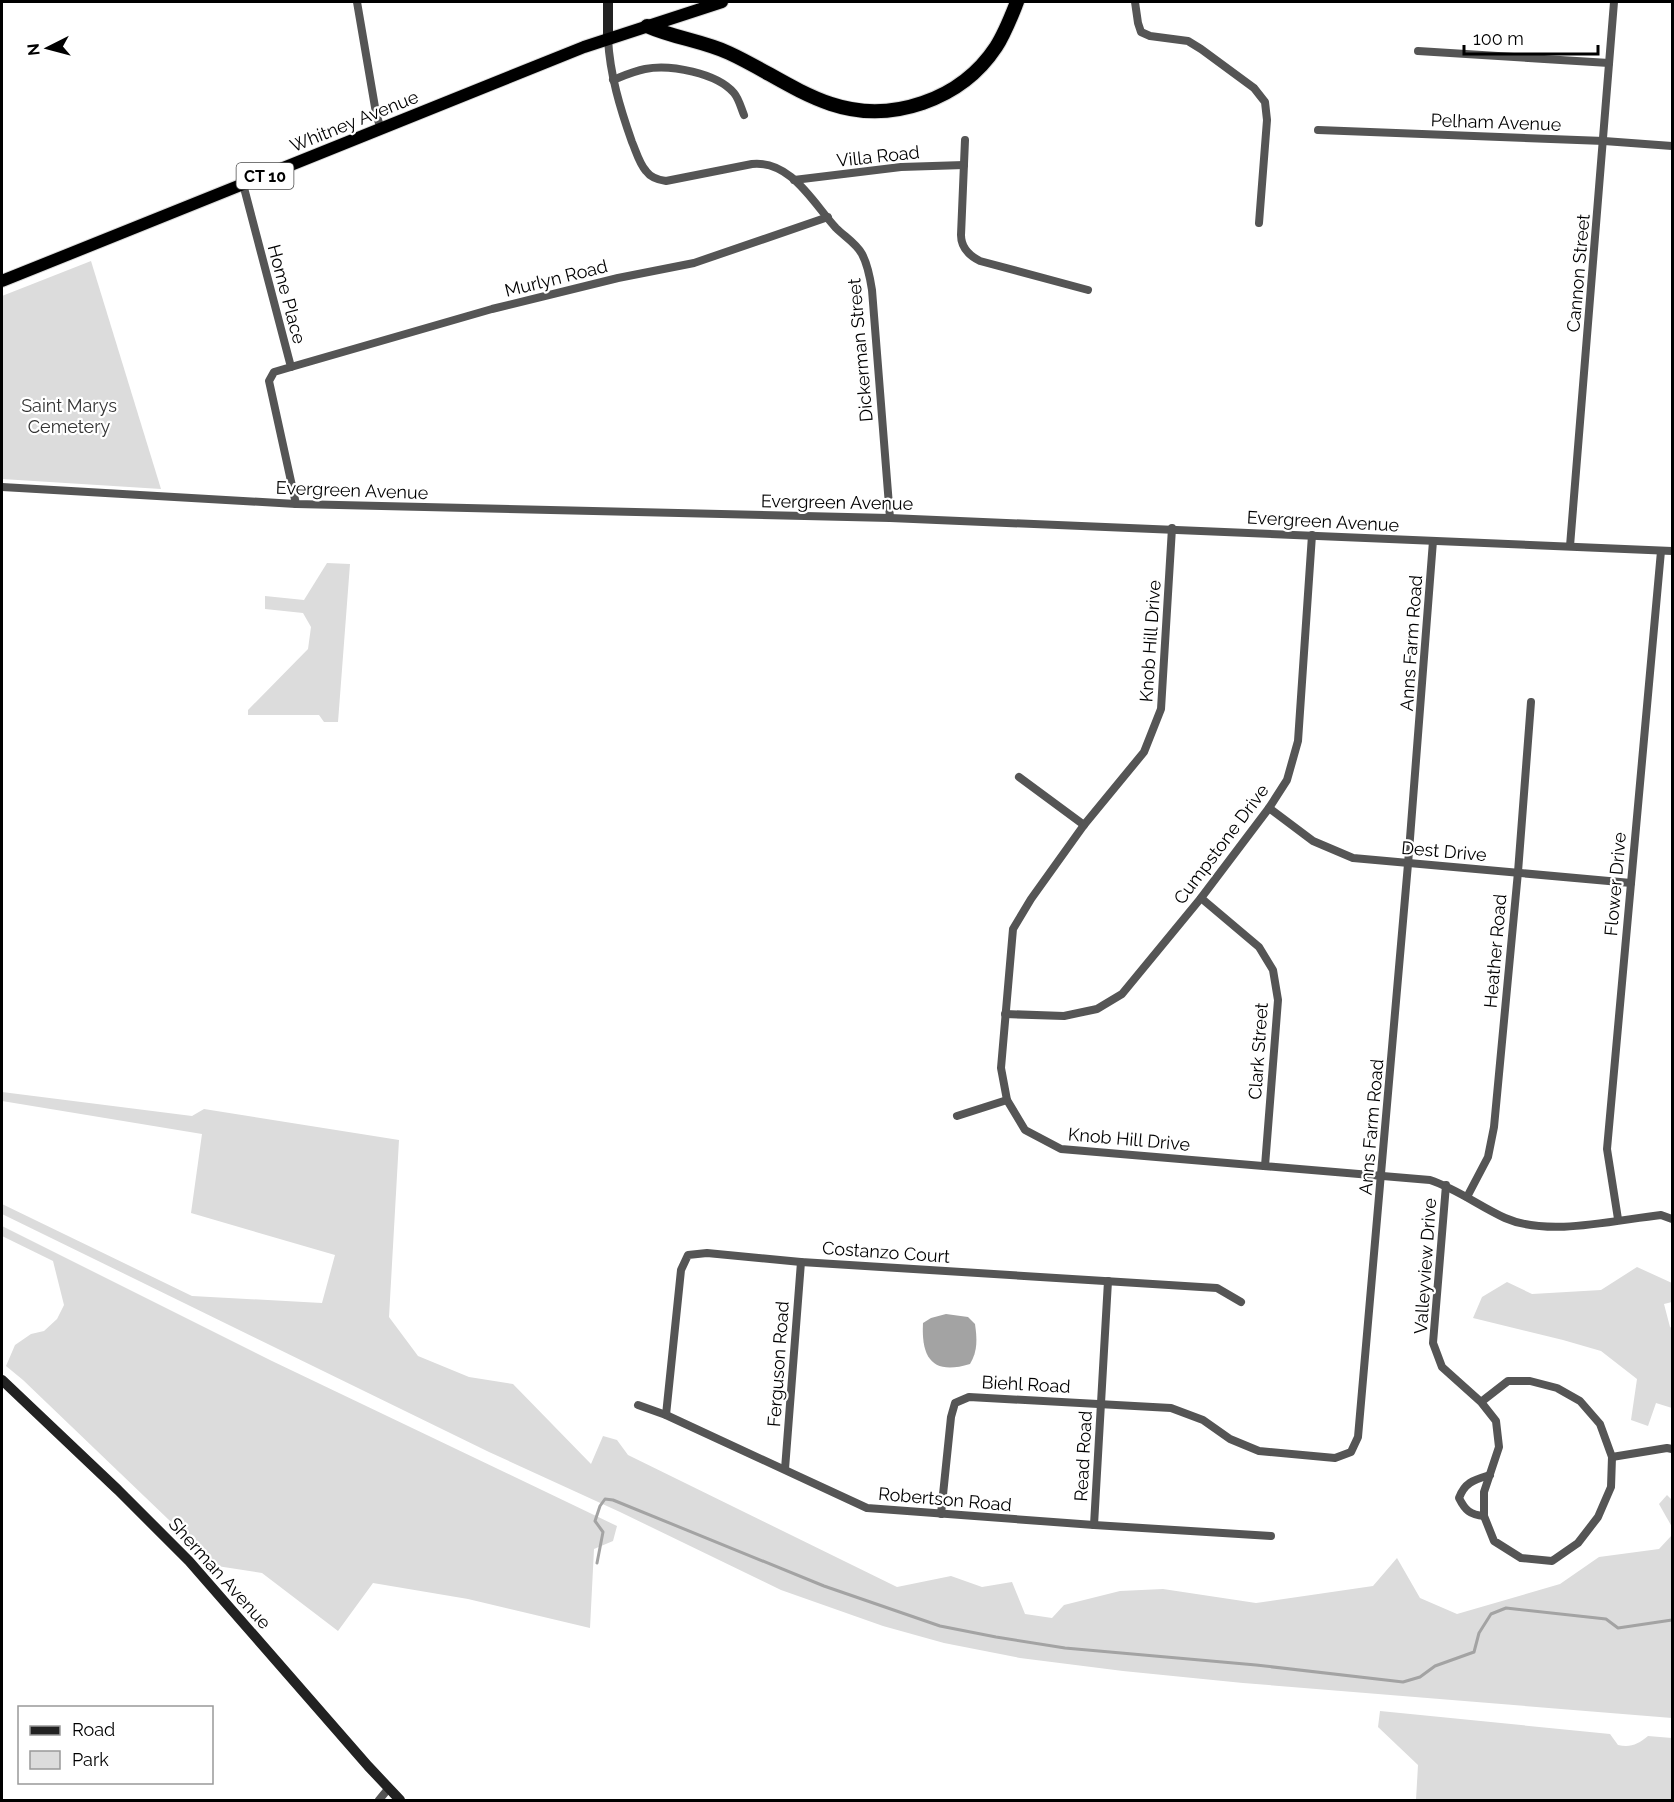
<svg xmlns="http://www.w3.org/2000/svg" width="1674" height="1802" viewBox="0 0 1674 1802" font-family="Raleway,sans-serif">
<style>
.green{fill:#dcdcdc}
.water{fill:#a3a3a3}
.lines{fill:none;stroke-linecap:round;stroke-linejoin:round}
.stream{stroke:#a3a3a3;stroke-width:3}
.trunk-casing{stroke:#dbdbdb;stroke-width:14}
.motorway-casing{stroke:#dbdbdb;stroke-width:16}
.minor{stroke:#555;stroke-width:8}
.secondary{stroke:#222;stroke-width:10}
.trunk{stroke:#000;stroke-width:12}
.motorway{stroke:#000;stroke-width:14}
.labels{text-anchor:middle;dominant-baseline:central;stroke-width:4.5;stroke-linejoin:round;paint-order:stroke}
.shield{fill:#fff;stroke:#4c4c4c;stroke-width:1.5}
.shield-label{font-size:16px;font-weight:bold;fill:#000}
.street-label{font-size:18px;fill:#000;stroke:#fff}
.park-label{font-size:18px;fill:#333;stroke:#fff}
</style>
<rect width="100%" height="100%" fill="#fff"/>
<g class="green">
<path d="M91 261 161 489 2 479V296Z"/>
<path d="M327 563 350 564 338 722H324L319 715H248V710L308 649 311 627 303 613 265 609V596L304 600Z"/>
<path d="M2 1092 192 1116 204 1109 399 1140 389 1317 418 1356 469 1377 513 1384 591 1464 603 1436 617 1440 628 1455 897 1587 951 1576 982 1587 1012 1582 1025 1614 1052 1618 1064 1605 1120 1591 1163 1589 1256 1603 1373 1586 1397 1558 1420 1598 1457 1614 1560 1584 1599 1557 1659 1549 1672 1535V1718L1243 1683 1123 1671 1020 1658 944 1643 883 1626 781 1590 620 1512 489 1452 2 1214V1204L192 1296 322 1303 335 1255 191 1213 202 1134 2 1101Z"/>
<path d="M2 1226 272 1361 617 1526 613 1541 594 1549 590 1628 468 1599 373 1583 338 1631 262 1573 217 1566 23 1380 6 1366 15 1345 31 1334 44 1331 57 1319 64 1305 53 1261 2 1236Z"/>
<path d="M1637 1267 1672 1283V1302L1664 1304 1670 1327 1672 1328V1408L1656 1403 1648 1426 1631 1420 1637 1379 1601 1351 1563 1340 1473 1318 1482 1297 1507 1282 1532 1294 1601 1290Z"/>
<path d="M1667 1495 1672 1500V1527L1659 1504Z"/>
<path d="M1380 1711 1610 1734 1618 1745C1631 1748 1638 1744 1648 1736L1672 1738V1800H1416L1418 1765 1378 1727Z"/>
</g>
<path class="water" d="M946 1314 968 1317 975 1324C977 1338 978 1351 970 1364 934 1375 921 1360 923 1323L931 1318Z"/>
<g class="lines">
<path class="stream" d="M597 1563 603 1532 595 1521 600 1506 605 1499 613 1500 824 1586 940 1626 996 1637 1065 1648 1256 1665 1403 1682 1420 1677 1435 1666 1474 1652 1479 1633 1491 1614 1506 1608 1606 1619 1618 1628 1672 1620"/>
<defs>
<path id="trunk" d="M2 281 584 47 722 2"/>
<path id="motorway" d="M647 26C674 38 703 41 729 53 764 69 795 92 831 104 891 124 961 100 996 47 1005 33 1011 17 1017 2"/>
</defs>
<use href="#trunk" class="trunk-casing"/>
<use href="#motorway" class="motorway-casing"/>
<g class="minor">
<path d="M357 2 376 113 381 130"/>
<path d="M1135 2 1138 23 1141 32 1150 36 1188 41 1201 49 1254 88 1265 102 1267 120 1259 223"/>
<path d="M608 39C610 75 620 108 632 142 636 151 639 163 646 171 651 178 658 180 666 181L752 164C791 160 813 203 836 228 845 237 856 243 862 254 868 265 870 277 872 290L890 518"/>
<path d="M1418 51 1609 63"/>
<path d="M613 80C623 76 634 71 645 69 670 64 717 73 734 93 739 99 741 108 744 115"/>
<path d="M1318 130 1604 141 1672 146"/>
<path d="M965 140 961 235C961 248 970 256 980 261L1088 290"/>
<path d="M794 180 901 167 964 165"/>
<path d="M243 184 291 367 274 372 269 381 296 504"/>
<path d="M291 367 492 309 618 278 694 263 828 217"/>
<path d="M2 487 296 504 890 518 1672 551"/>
<path d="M1172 528 1161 709 1144 752 1084 825 1031 899 1013 929 1001 1068 1007 1100 1025 1130 1061 1149 1430 1180C1457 1189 1479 1206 1505 1218 1548 1237 1615 1220 1661 1215L1672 1219"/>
<path d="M1570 546 1614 2"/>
<path d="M1019 777 1084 825"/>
<path d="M1269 808 1313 841 1353 858 1631 883"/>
<path d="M1201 898 1259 947 1273 970 1278 1000 1265 1166"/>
<path d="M1005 1014 1064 1016 1097 1009 1122 994 1201 898 1269 808 1287 780 1298 741 1312 535"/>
<path d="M957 1116 1007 1100"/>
<path d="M1446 1185 1433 1343 1442 1367 1481 1402 1496 1421 1499 1447 1484 1492V1516L1494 1541 1521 1558 1552 1561 1578 1543 1598 1517 1611 1487 1612 1457 1600 1424 1580 1401 1557 1388 1530 1381H1508L1481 1402"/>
<path d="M1467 1197 1488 1157 1494 1127 1518 872 1531 702"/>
<path d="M1618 1219 1607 1149 1661 551"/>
<path d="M638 1405 666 1415 867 1508 1094 1525 1271 1536"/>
<path d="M666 1415 681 1270 688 1255 707 1253 801 1262 1217 1288 1241 1302"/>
<path d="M1612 1457 1667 1448 1672 1449"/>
<path d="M785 1469 801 1262"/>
<path d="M941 1514 951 1417 955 1403 969 1397 1171 1408 1203 1420 1230 1439 1259 1451 1335 1458 1351 1452 1358 1437 1408 864 1433 541"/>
<path d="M1484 1516C1470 1515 1465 1510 1459 1498 1465 1482 1474 1480 1490 1475"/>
<path d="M1094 1525 1108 1281"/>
<path d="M379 1800 388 1789"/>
</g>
<g class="secondary">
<path d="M608 2V39"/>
<path d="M2 1380 118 1490 189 1561 368 1766 400 1800"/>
</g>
<use href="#trunk" class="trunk"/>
<use href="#motorway" class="motorway"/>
</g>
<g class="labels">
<rect class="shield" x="236.5" y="163" width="57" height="26" rx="4.5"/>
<g class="shield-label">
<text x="265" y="176">CT 10</text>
</g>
<g class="street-label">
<text transform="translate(354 121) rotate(-22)">Whitney Avenue</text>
<text transform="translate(1496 122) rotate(2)">Pelham Avenue</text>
<text transform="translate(878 156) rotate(-6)">Villa Road</text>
<text transform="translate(1578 273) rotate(-85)">Cannon Street</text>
<text transform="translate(556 278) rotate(-14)">Murlyn Road</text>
<text transform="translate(287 294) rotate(75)">Home Place</text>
<text transform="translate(860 350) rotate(-95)">Dickerman Street</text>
<text transform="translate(352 490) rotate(2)">Evergreen Avenue</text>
<text transform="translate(837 502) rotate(1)">Evergreen Avenue</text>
<text transform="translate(1323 521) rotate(3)">Evergreen Avenue</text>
<text transform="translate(1150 641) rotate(-86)">Knob Hill Drive</text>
<text transform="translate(1411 643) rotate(-86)">Anns Farm Road</text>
<text transform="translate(1221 844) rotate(-53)">Cumpstone Drive</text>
<text transform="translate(1444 851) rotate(5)">Dest Drive</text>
<text transform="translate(1615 884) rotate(-85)">Flower Drive</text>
<text transform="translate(1495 951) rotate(-85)">Heather Road</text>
<text transform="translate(1258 1051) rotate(-86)">Clark Street</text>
<text transform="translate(1371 1127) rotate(-85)">Anns Farm Road</text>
<text transform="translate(1129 1139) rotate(5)">Knob Hill Drive</text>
<text transform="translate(886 1252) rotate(4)">Costanzo Court</text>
<text transform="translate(1425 1266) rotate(-86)">Valleyview Drive</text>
<text transform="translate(778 1364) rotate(-86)">Ferguson Road</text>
<text transform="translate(1026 1384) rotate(3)">Biehl Road</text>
<text transform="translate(1083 1456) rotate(-87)">Read Road</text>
<text transform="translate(945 1499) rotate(5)">Robertson Road</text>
<text transform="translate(220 1573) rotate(48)">Sherman Avenue</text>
</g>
<g class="park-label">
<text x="69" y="405">Saint Marys<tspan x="69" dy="21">Cemetery</tspan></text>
</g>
</g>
<rect width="1674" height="1802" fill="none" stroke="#000000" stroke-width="6"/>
<rect x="18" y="1706" width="195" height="78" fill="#ffffff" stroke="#999999" stroke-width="1.5"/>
<rect x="30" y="1726" width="30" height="9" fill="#222222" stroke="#999999" stroke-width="1.5"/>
<text x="72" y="1736" font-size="18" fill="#000000">Road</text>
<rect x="30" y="1751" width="30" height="18" fill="#dcdcdc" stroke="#999999" stroke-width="1.5"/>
<text x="72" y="1766" font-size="18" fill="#000000">Park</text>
<g transform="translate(48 48) rotate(264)" stroke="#ffffff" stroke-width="4.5" paint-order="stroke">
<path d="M0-4.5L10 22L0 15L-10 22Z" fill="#000000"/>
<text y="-9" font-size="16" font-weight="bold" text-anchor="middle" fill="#000000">N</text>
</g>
<path d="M1464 45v9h134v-9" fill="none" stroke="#000000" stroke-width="3"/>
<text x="1473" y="45" font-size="18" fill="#000000" stroke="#ffffff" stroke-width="4.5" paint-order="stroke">100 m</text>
</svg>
